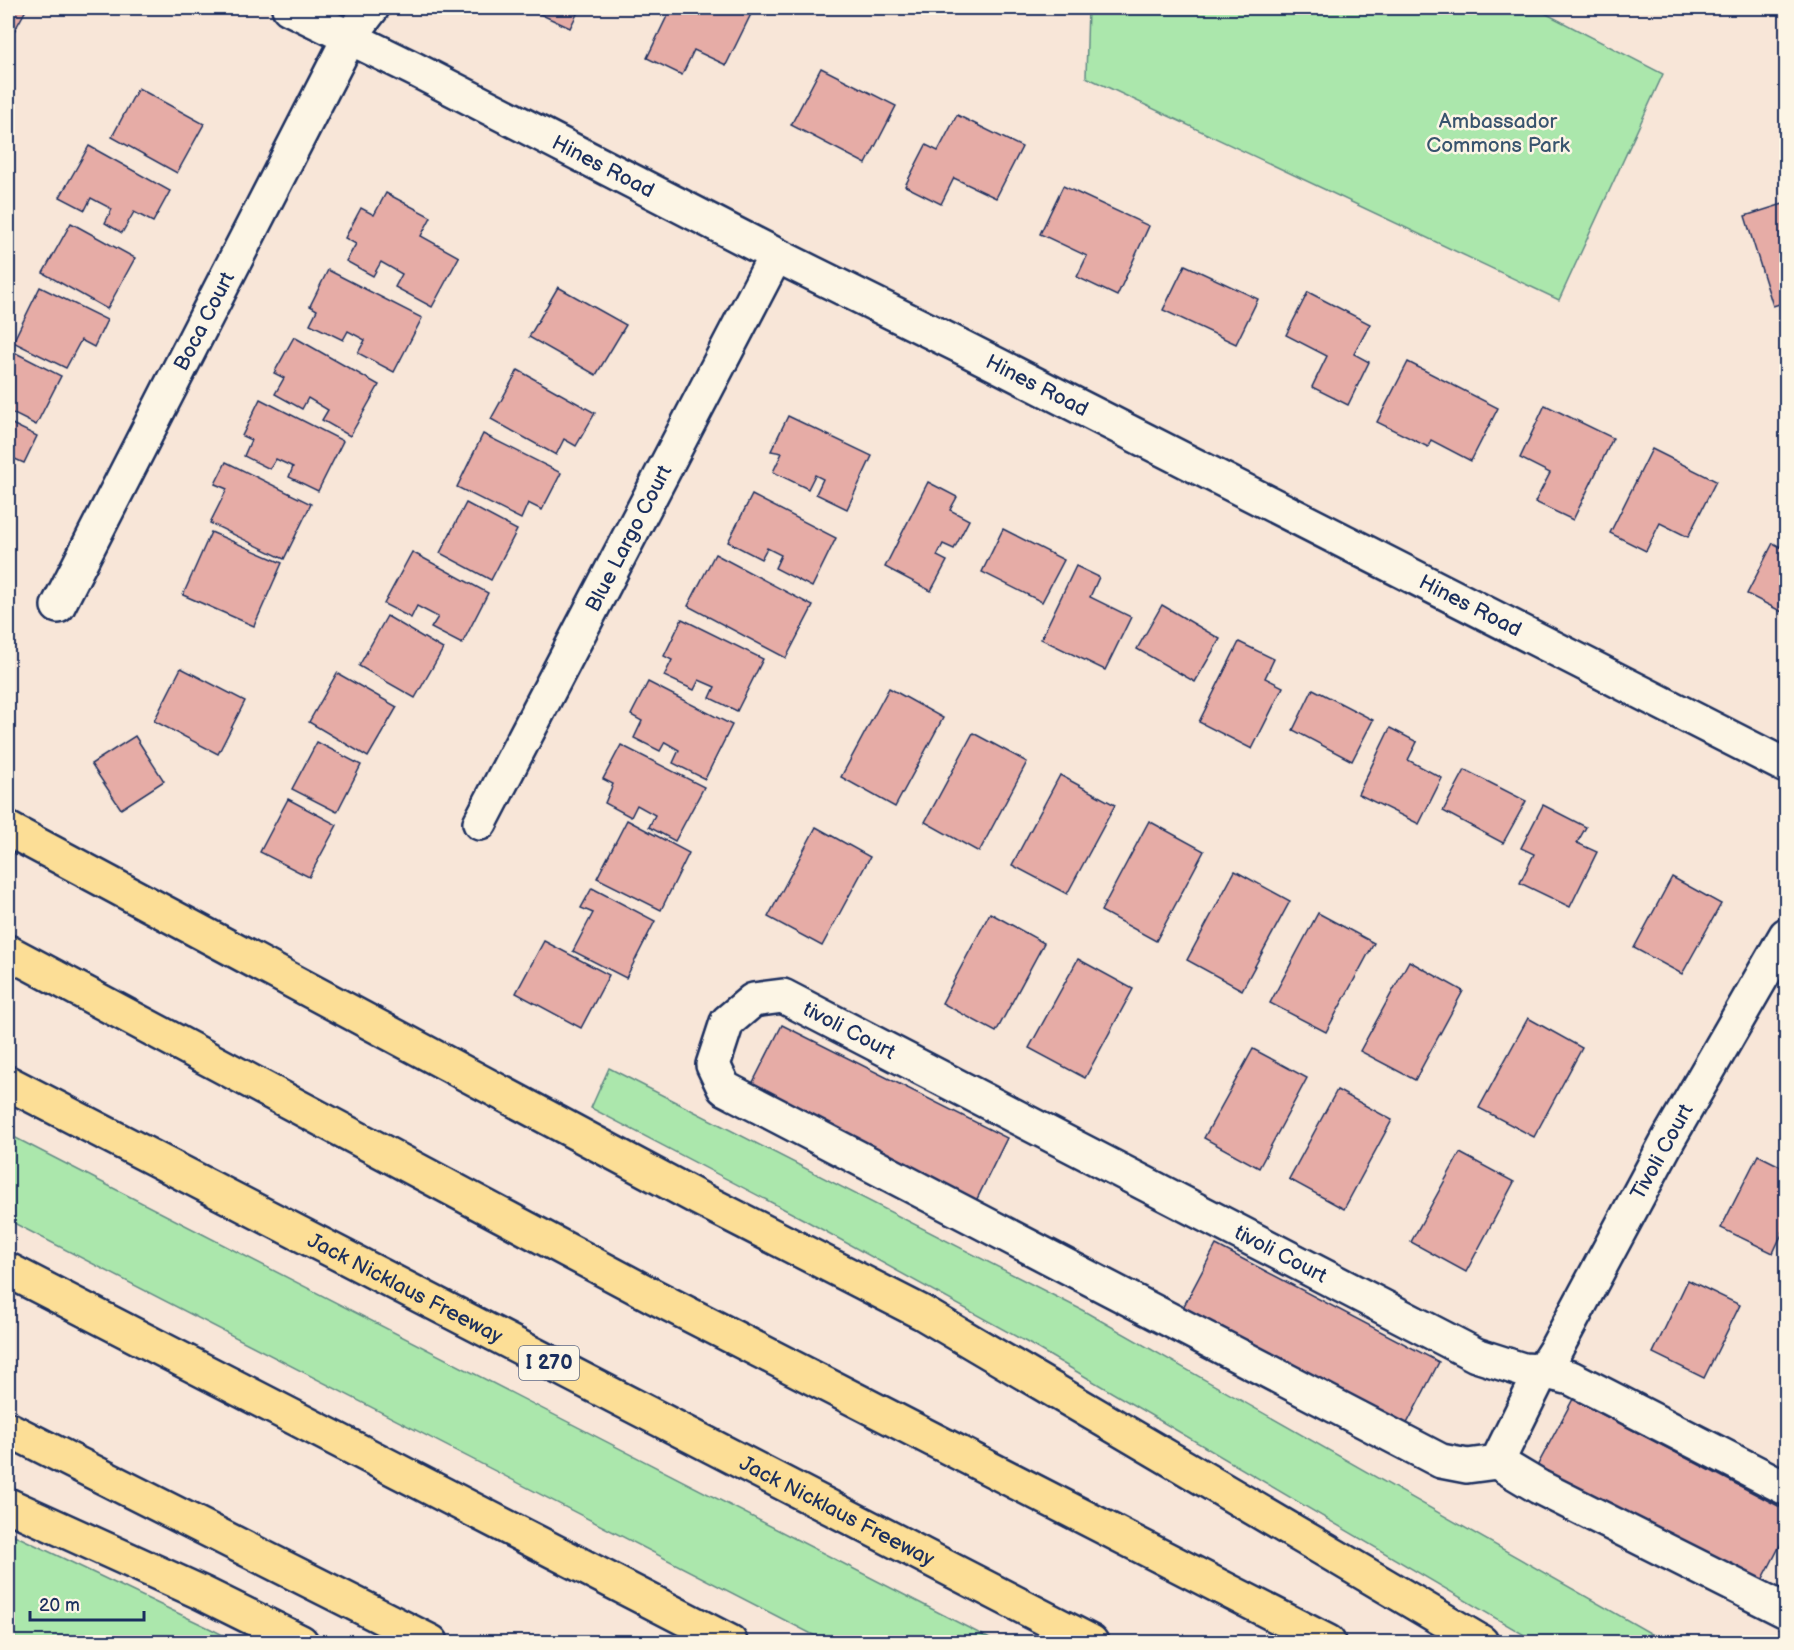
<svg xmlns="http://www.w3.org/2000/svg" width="1794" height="1650" viewBox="0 0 1794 1650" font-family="'Balsamiq Sans',sans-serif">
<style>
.green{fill:#abe7ac;stroke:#638b85;stroke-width:1.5}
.building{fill:#e6aca6;stroke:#1b2f5e;stroke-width:1.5}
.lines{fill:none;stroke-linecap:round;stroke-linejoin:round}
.minor-casing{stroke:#1b2f5e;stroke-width:38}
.highway-casing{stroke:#1b2f5e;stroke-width:38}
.minor{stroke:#fcf5e5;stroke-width:33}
.highway{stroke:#fcde96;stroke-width:33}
.labels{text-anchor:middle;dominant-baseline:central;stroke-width:5;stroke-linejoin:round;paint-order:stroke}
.shield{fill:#fcf5e5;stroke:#5e6a86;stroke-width:1.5}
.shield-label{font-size:20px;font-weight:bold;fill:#1b2f5e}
.park-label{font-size:21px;fill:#38546e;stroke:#fcf5e5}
.street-label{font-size:21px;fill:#1b2f5e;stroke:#fcf5e5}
</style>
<rect width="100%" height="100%" fill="#f8e6d8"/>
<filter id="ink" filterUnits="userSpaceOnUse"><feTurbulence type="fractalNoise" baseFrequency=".0167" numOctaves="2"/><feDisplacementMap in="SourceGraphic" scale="12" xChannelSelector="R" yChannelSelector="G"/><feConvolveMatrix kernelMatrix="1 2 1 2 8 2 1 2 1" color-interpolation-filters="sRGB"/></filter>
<g filter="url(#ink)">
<g class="green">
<path d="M1088 8H1535L1663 74 1559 300 1086 77Z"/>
<path d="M609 1068 1082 1310 1666 1642H1536L1028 1343 803 1219 591 1108Z"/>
<path d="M8 1134 996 1642H827L8 1220Z"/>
<path d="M8 1532 211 1629 237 1642H8Z"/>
</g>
<g class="building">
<path d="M8 8H27L12 35 8 33Z"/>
<path d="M527 8H580L570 28Z"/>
<path d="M671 8H754L726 65 694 50 682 75 647 58Z"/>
<path d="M821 68 896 106 866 164 791 125Z"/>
<path d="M138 88 204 124 177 173 112 137Z"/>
<path d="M957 115 1022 147 996 198 954 178 941 204 905 186 926 145 938 151Z"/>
<path d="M89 146 170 191 153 222 134 212 122 233 105 223 112 209 91 198 85 210 60 197Z"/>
<path d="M1063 186 1149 226 1117 296 1077 277 1087 256 1040 234Z"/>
<path d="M386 193 431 217 421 236 459 257 432 307 395 287 402 274 381 262 373 276 346 261 356 244 345 238 361 208 374 215Z"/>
<path d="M1786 203V302L1773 306 1745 216Z"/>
<path d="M71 223 135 258 107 309 43 273Z"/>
<path d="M1185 265 1258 299 1236 344 1163 310Z"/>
<path d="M328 270 422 318 394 372 358 353 365 340 348 331 343 340 310 324 317 310 310 306Z"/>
<path d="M40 287 107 320 94 347 81 340 66 368 13 342Z"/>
<path d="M558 287 626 325 596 375 529 337Z"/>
<path d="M1308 292 1370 324 1354 354 1369 362 1348 405 1312 387 1327 356 1286 335Z"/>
<path d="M294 337 379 385 350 436 322 420 328 410 308 398 302 409 275 394 284 378 274 373Z"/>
<path d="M8 349 61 376 36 425 8 411 12 402 8 400Z"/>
<path d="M1408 362 1498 408 1471 461 1431 440 1428 447 1377 422Z"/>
<path d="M518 370 595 413 576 446 564 439 556 455 491 419Z"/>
<path d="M260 399 343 441 318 491 289 477 293 467 276 459 270 469 244 456 251 440 242 436Z"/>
<path d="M1545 405 1613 438 1573 520 1535 502 1550 473 1520 458Z"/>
<path d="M788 416 872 456 847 509 816 494 823 479 815 475 808 489 773 472 782 453 771 451Z"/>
<path d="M8 422 37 436 24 463 8 456Z"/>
<path d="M483 434 561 473 542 510 528 503 521 519 457 487Z"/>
<path d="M1652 449 1716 481 1688 537 1660 523 1646 551 1610 533Z"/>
<path d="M226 462 311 504 284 559 210 523 227 489 215 484Z"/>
<path d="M928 482 957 497 950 510 969 520 954 549 943 544 937 556 947 561 931 591 885 567Z"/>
<path d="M752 495 836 538 812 587 775 568 781 555 767 548 761 559 728 542Z"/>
<path d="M466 503 517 530 491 580 440 553Z"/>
<path d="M1003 529 1064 560 1042 602 982 572Z"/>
<path d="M211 532 282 563 254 626 183 595Z"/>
<path d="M1773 543 1786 550V614L1747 594Z"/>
<path d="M412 552 488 593 462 644 431 628 438 617 417 606 411 618 384 604Z"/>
<path d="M715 554 813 606 786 658 688 606Z"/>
<path d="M1076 566 1099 577 1090 597 1131 617 1105 670 1041 639Z"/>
<path d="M1162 605 1220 639 1195 682 1137 649Z"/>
<path d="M387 616 443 649 415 698 359 666Z"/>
<path d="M682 619 763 659 737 711 710 698 715 687 699 680 694 690 664 676 672 660 664 656Z"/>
<path d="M1239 642 1274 659 1265 678 1283 687 1252 749 1199 722Z"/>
<path d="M181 668 245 701 218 754 154 721Z"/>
<path d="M337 673 397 707 368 757 309 722Z"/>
<path d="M648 682 732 725 705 779 673 763 679 750 665 742 660 751 634 738 642 721 631 715Z"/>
<path d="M889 688 943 718 895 807 841 777Z"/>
<path d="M1313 689 1373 720 1352 761 1293 730Z"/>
<path d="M1390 728 1417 742 1408 760 1442 778 1419 824 1358 794Z"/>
<path d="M973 733 1027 762 979 852 925 822Z"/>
<path d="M135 736 164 781 121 809 91 764Z"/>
<path d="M317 742 361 765 337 812 292 789Z"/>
<path d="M621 745 704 787 675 841 649 827 655 815 637 805 631 817 605 803 613 784 603 779Z"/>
<path d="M1465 770 1526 801 1503 843 1443 811Z"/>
<path d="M1060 775 1115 805 1067 894 1012 865Z"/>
<path d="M288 799 337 825 309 877 260 852Z"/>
<path d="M1543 805 1586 827 1577 843 1597 852 1570 907 1520 883 1534 854 1521 848Z"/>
<path d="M627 820 689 853 661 910 597 878Z"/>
<path d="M1149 821 1204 851 1156 941 1101 911Z"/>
<path d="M816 827 870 857 822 946 768 917Z"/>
<path d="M1235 871 1290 901 1242 990 1187 960Z"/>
<path d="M1672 877 1721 904 1682 974 1634 948Z"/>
<path d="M592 888 655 921 626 978 573 951 593 913 581 908Z"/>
<path d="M990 913 1044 943 996 1032 942 1003Z"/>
<path d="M1318 913 1374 943 1326 1032 1270 1003Z"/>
<path d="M544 941 609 975 581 1028 516 993Z"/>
<path d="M1078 959 1133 989 1085 1078 1029 1048Z"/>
<path d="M1409 961 1463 991 1415 1080 1360 1051Z"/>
<path d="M1528 1018 1582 1048 1534 1137 1479 1108Z"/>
<path d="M782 1025 1007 1138 973 1207 747 1094Z"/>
<path d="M1253 1049 1307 1078 1259 1168 1204 1138Z"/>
<path d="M1337 1090 1392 1120 1344 1209 1289 1179Z"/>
<path d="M1460 1153 1514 1182 1466 1272 1411 1242Z"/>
<path d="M1758 1155 1786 1169V1225L1773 1253 1721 1228Z"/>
<path d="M1216 1245 1439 1362 1401 1435 1177 1319Z"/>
<path d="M1688 1280 1740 1305 1704 1378 1653 1353Z"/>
<path d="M1573 1399 1786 1510V1534L1758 1588 1534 1472Z"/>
</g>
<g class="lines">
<defs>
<g id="minor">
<path id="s1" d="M289 8 414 69 776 255 958 345 1786 766"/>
<path id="s2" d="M58 606 349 38 372 8"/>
<path id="s3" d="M480 823 776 255"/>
<path id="s4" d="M1786 935 1669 1138 1556 1349 1542 1371 1497 1462 1467 1466 1441 1461 724 1088 713 1065 727 1022 753 1000 783 996 1476 1355 1523 1370 1542 1371 1571 1378 1786 1488"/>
<path d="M1497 1462 1539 1487 1786 1611"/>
</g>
<g id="highway">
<path d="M8 829 698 1198 921 1312 1481 1642"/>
<path d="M8 952 655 1297 1328 1642"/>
<path id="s5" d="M8 1083 1091 1642"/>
<path d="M8 1270 730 1642"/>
<path d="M8 1429 431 1642"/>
<path d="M8 1505 202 1593 301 1642"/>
</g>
</defs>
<use href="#minor" class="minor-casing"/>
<use href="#highway" class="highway-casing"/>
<use href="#minor" class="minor"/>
<use href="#highway" class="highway"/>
</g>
</g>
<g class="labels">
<rect class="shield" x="519" y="1346" width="60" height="34" rx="4.5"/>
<g class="shield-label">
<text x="549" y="1363">I 270</text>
</g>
<g class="park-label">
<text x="1498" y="121">Ambassador<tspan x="1498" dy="24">Commons Park</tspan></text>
</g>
<g class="street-label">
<text stroke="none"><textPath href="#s1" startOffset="352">Hines Road</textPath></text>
<text stroke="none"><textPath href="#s2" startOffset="320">Boca Court</textPath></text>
<text stroke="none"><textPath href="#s1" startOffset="838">Hines Road</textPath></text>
<text stroke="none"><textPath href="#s3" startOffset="321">Blue Largo Court</textPath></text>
<text stroke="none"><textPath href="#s1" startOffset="1324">Hines Road</textPath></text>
<text stroke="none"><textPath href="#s4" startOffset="1676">tivoli Court</textPath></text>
<text transform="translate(1662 1152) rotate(-61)">Tivoli Court</text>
<text stroke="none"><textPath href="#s4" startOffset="2162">tivoli Court</textPath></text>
<text stroke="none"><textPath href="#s5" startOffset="447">Jack Nicklaus Freeway</textPath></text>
<text stroke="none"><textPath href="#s5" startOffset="933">Jack Nicklaus Freeway</textPath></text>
</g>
</g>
<rect width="1794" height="1650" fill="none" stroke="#fcf5e5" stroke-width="30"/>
<rect x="15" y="15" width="1764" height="1620" fill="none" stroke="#1b2f5e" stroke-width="2" filter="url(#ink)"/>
<path d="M30 1611v9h114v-9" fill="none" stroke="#1b2f5e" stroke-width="3"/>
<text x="39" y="1611" font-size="18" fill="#1b2f5e" stroke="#fcf5e5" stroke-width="4.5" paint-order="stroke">20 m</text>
</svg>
